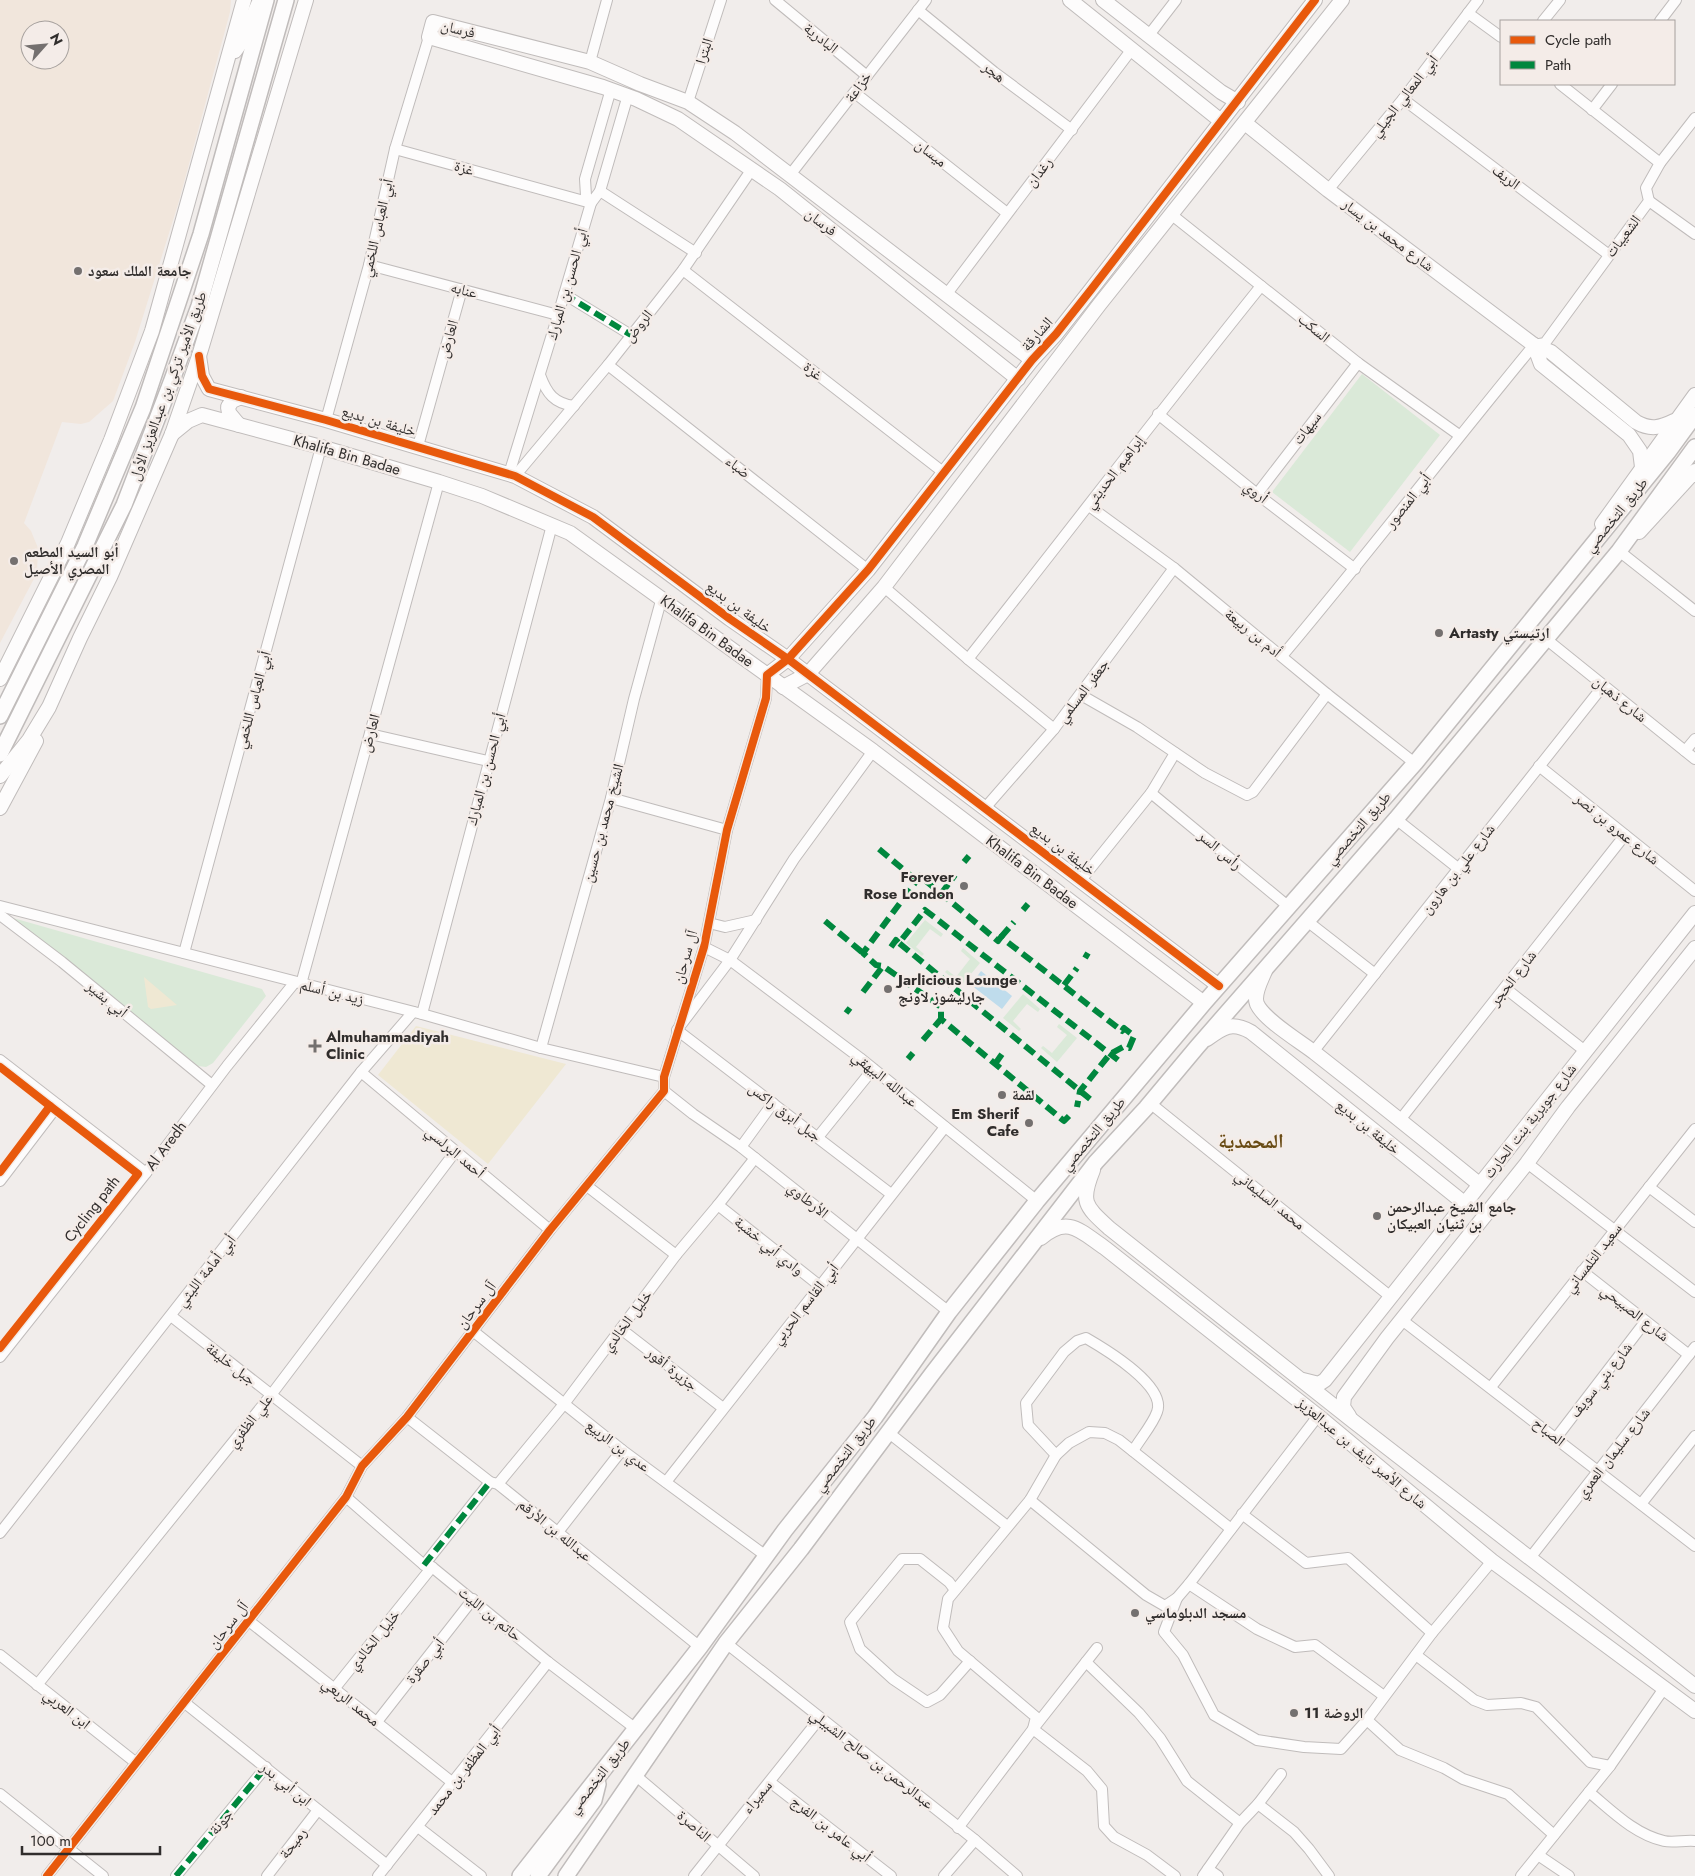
<svg xmlns="http://www.w3.org/2000/svg" width="1695" height="1876" viewBox="0 0 1695 1876" font-family="Jost,'Noto Naskh Arabic',sans-serif">
<style>
.education{fill:#f1e6dc;fill-rule:evenodd}
.green{fill:#dae9d8}
.sand{fill:#efe8d3}
.water{fill:#bfdcec}
.lines{fill:none;stroke-linecap:round;stroke-linejoin:round}
.street-casing{stroke:#c0bcbb;stroke-width:12}
.secondary-casing{stroke:#c0bcbb;stroke-width:16}
.primary-casing{stroke:#c0bcbb;stroke-width:18}
.street{stroke:#fdfcfc;stroke-width:10}
.secondary{stroke:#fdfcfc;stroke-width:14}
.primary{stroke:#fdfcfc;stroke-width:15}
.quiet{stroke:#00873e;stroke-width:6;stroke-dasharray:12 6;stroke-linecap:butt}
.cycleway-casing{stroke:#f4ece8;stroke-width:11}
.cycleway{stroke:#e8590c;stroke-width:8}
.poi-dot{fill:#74706f;stroke:#f4ece8;stroke-width:2}
.labels{text-anchor:middle;dominant-baseline:central;stroke-width:5;stroke-linejoin:round;paint-order:stroke}
.street-label{font-size:15px;fill:#302d2c;stroke:#f4ece8}
.poi-label{font-size:15px;font-weight:bold;fill:#302d2c;stroke:#f4ece8;text-anchor:start}
.district-label{font-size:20px;font-weight:bold;fill:#694b14;stroke:#f4ece8}
</style>
<rect width="100%" height="100%" fill="#f1edeb"/>
<path class="education" d="M0 0H231L230 12 179 201 135 342 113 401 89 422 81 424 62 422 24 523 31 531 38 548 37 573 0 643ZM30 30H60V60H30Z"/>
<g class="green">
<path d="M1362 374 1440 435 1350 552 1272 492Z"/>
<path d="M13 918 262 989 266 996 213 1063 206 1067 198 1066Z"/>
<path d="M925 920 943 934 941 937 930 929 916 947 924 954 922 956 906 943Z"/>
<path d="M963 948 980 963 961 986 945 972 947 970 956 977 970 959 961 951Z"/>
<path d="M1023 994 1040 1009 1038 1012 1027 1004 1013 1021 1021 1029 1019 1031 1003 1018Z"/>
<path d="M1059 1024 1077 1038 1057 1062 1041 1048 1043 1046 1052 1053 1067 1035 1057 1027Z"/>
</g>
<g class="sand">
<path d="M144 977 177 1005 151 1009 148 1007Z"/>
<path d="M416 1026 566 1064 488 1164 378 1075Z"/>
</g>
<path class="water" d="M981 971 1012 996 1002 1009 971 985Z"/>
<g class="lines">
<defs>
<g id="street">
<path d="M775 0 867 76"/>
<path d="M918 10 994 72 1072 130"/>
<path d="M1468 13 1501 37"/>
<path d="M1543 21 1560 0"/>
<path d="M1660 21 1676 0"/>
<path d="M1149 35 1176 0"/>
<path d="M590 62 607 0"/>
<path d="M1560 84 1660 163"/>
<path d="M855 93 1007 213"/>
<path d="M1403 99 1609 255"/>
<path d="M688 102 721 0"/>
<path d="M1592 110 1612 84"/>
<path d="M395 149 591 203"/>
<path d="M790 175 926 0"/>
<path d="M1328 190 1403 99 1478 0"/>
<path d="M600 191 696 253"/>
<path d="M1649 201 1695 234"/>
<path d="M591 203 586 196 585 179 611 89"/>
<path d="M1172 215 1358 363 1459 435"/>
<path d="M369 265 558 315"/>
<path d="M683 270 943 472"/>
<path d="M564 294 631 335"/>
<path d="M946 295 1132 49"/>
<path d="M608 365 868 570"/>
<path d="M540 375C547 394 554 403 574 406"/>
<path d="M1158 414 1257 494 1355 569"/>
<path d="M326 420 369 265 395 149 429 37"/>
<path d="M418 446 462 289"/>
<path d="M509 474 558 315 591 203 600 191 628 95"/>
<path d="M515 476 608 365 683 270 752 169"/>
<path d="M1257 494 1358 363"/>
<path d="M1089 506 1174 568 1327 694 1412 761 1416 762"/>
<path d="M1619 551 1695 611"/>
<path d="M884 587 968 659 1054 729"/>
<path d="M1546 639 1695 759"/>
<path d="M1282 656C1368 554 1449 448 1534 345L1545 343 1649 201 1646 188 1660 163 1695 118"/>
<path d="M968 659C1066 535 1162 409 1261 286"/>
<path d="M1081 695 1137 727 1205 773 1247 795 1253 792 1327 694"/>
<path d="M370 734 488 761"/>
<path d="M873 751 794 859 730 960 677 1030 891 1194"/>
<path d="M1685 751 1695 739"/>
<path d="M1539 766 1695 891"/>
<path d="M1151 793 1289 907"/>
<path d="M611 798 727 830"/>
<path d="M985 808 1054 729 1174 568"/>
<path d="M1396 819 1459 869"/>
<path d="M1081 880 1151 793 1175 753"/>
<path d="M0 906 422 1014 541 1048 664 1077"/>
<path d="M0 915 62 962 212 1085"/>
<path d="M1307 921 1375 974"/>
<path d="M709 923 725 927 756 920"/>
<path d="M704 947 730 960 860 1058 1037 1201"/>
<path d="M184 953 321 447"/>
<path d="M301 984 439 482"/>
<path d="M1505 988 1585 1051"/>
<path d="M422 1014 552 525"/>
<path d="M541 1048 611 798 634 699 662 597"/>
<path d="M1313 1052 1603 686"/>
<path d="M0 1060 146 1173"/>
<path d="M361 1072 550 1230"/>
<path d="M664 1091 693 1114 741 1147 949 1312"/>
<path d="M1150 1103 1391 1297"/>
<path d="M1400 1120 1625 835"/>
<path d="M818 1137 873 1069"/>
<path d="M741 1147 773 1103"/>
<path d="M1527 1163 1695 1292"/>
<path d="M0 1181 58 1105"/>
<path d="M587 1186 676 1255"/>
<path d="M1649 1187 1695 1222"/>
<path d="M718 1205 820 1286"/>
<path d="M1582 1271 1689 1355"/>
<path d="M171 1316 362 1466"/>
<path d="M1402 1320 1695 1546"/>
<path d="M621 1329 723 1408"/>
<path d="M473 1331 622 1450 766 1556"/>
<path d="M0 1357 146 1173 227 1066 295 982"/>
<path d="M1491 1387 1695 1129"/>
<path d="M407 1417 490 1482 498 1484 700 1647"/>
<path d="M889 1433 1007 1526"/>
<path d="M1556 1438 1645 1322"/>
<path d="M1056 1455 1028 1425 1026 1403 1064 1352 1077 1341 1086 1338C1105 1349 1167 1386 1157 1412 1153 1424 1140 1439 1133 1451"/>
<path d="M666 1482 945 1127"/>
<path d="M498 1484 564 1404 676 1255 718 1205 755 1158"/>
<path d="M346 1497 424 1565 432 1567 548 1662 636 1729"/>
<path d="M1030 1500 1146 1595 1165 1606 1177 1598 1189 1584 1318 1416"/>
<path d="M1641 1504 1695 1436"/>
<path d="M1242 1514 1306 1563 1348 1558 1432 1633"/>
<path d="M558 1532 622 1450"/>
<path d="M0 1533 361 1072 413 1012"/>
<path d="M1530 1558 1695 1347"/>
<path d="M424 1565 490 1482"/>
<path d="M1189 1584 1257 1629 1295 1647 1315 1645 1384 1696"/>
<path d="M955 1590 949 1582 920 1559H902L850 1622 860 1649 893 1679 927 1702 940 1695 970 1661"/>
<path d="M1177 1598 1164 1632 1183 1655 1214 1715 1257 1740 1304 1747 1341 1749 1367 1720 1432 1633 1492 1561"/>
<path d="M249 1621 453 1783"/>
<path d="M726 1643 975 1840 1017 1876"/>
<path d="M0 1655 135 1762"/>
<path d="M1416 1655 1474 1700 1487 1705 1521 1703 1536 1707 1590 1762 1610 1766"/>
<path d="M1086 1662 1139 1713 1160 1738 1187 1781 1240 1823"/>
<path d="M37 1685 271 1395 455 1152"/>
<path d="M334 1689 432 1567"/>
<path d="M185 1703 387 1865"/>
<path d="M1367 1720 1400 1750 1444 1768 1463 1779 1508 1794 1554 1835"/>
<path d="M376 1723 473 1599"/>
<path d="M635 1775 754 1876"/>
<path d="M770 1782 891 1876"/>
<path d="M1589 1792C1612 1811 1634 1834 1664 1841 1673 1843 1685 1840 1695 1841"/>
<path d="M0 1794 103 1876"/>
<path d="M1258 1804 1294 1832 1309 1849 1329 1876"/>
<path d="M418 1827 481 1876"/>
<path d="M958 1828 1033 1729 1097 1648"/>
<path d="M1538 1855 1569 1876"/>
<path d="M1208 1869 1218 1876"/>
<path d="M47 1876 346 1497 362 1466 407 1417 550 1230 664 1091V1077L704 947 727 830 766 698 767 675"/>
<path d="M176 1876 266 1767"/>
<path d="M267 1876 318 1810"/>
<path d="M378 1876 548 1662"/>
<path d="M694 1876 820 1718"/>
<path d="M944 1876 975 1840"/>
<path d="M1175 1876 1147 1855 1114 1837 1104 1826 1102 1789 1087 1771 1033 1729 1036 1717 958 1651 943 1628 948 1599 1030 1500 1056 1455 1069 1443 1089 1432 1105 1433 1119 1440 1231 1529"/>
<path d="M1203 1876 1240 1823 1258 1804 1281 1774"/>
<path d="M1521 1876 1610 1766 1665 1687"/>
</g>
<g id="secondary">
<path d="M1070 0 1221 121"/>
<path d="M1103 0 1221 92 1238 102"/>
<path d="M235 51 242 41 260 0"/>
<path d="M1245 123 1328 190 1534 345 1541 364 1629 435 1640 451 1642 467"/>
<path d="M1534 345 1551 352 1636 422C1650 430 1660 428 1674 421"/>
<path d="M199 356 202 376 209 389 326 420 515 476 593 517 730 619 788 659 1219 986"/>
<path d="M1018 379 780 189 678 119 636 99 603 87 429 37 433 22 590 62 640 84 688 102 735 133 1032 360"/>
<path d="M239 425 229 413 228 407 232 401 241 397"/>
<path d="M172 434 188 421 202 415 321 447 439 482 482 496 570 533 873 751 1204 1003"/>
<path d="M1602 524 1695 395"/>
<path d="M1639 532 1695 471"/>
<path d="M767 675 788 659 868 570 1032 360 1056 334 1090 291 1315 0"/>
<path d="M0 679 68 543 111 440 152 331 244 0"/>
<path d="M783 687 808 674 884 587 1099 305 1342 0"/>
<path d="M0 776 29 740 49 707 80 638 110 577 172 434 199 356 306 0"/>
<path d="M0 808 36 741"/>
<path d="M1265 971C1261 981 1253 994 1257 1004 1264 1020 1301 1042 1315 1053 1370 1096 1425 1140 1479 1184"/>
<path d="M1207 1039C1223 1027 1232 1021 1251 1032L1464 1203"/>
<path d="M1093 1170C1080 1202 1085 1206 1109 1228L1353 1421 1695 1686"/>
<path d="M1041 1238C1068 1215 1080 1231 1105 1248L1318 1416 1492 1561 1695 1711"/>
<path d="M1303 1380 1319 1384 1325 1380 1695 913"/>
<path d="M1349 1416 1343 1407 1344 1397 1387 1338 1527 1163 1568 1107 1695 948"/>
</g>
<g id="primary">
<path d="M0 716 85 546 143 408 201 234 266 0"/>
<path d="M0 754 124 505 172 380 199 306 286 0"/>
<path d="M520 1876 700 1647 785 1530 875 1417 949 1312 1037 1201 1204 1003 1416 762 1668 452 1695 415"/>
<path d="M538 1876 594 1800 598 1784"/>
<path d="M566 1876 726 1643 801 1549 932 1374 1096 1162 1146 1108 1197 1047 1396 819 1619 551 1695 447"/>
</g>
</defs>
<use href="#street" class="street-casing"/>
<use href="#secondary" class="secondary-casing"/>
<use href="#primary" class="primary-casing"/>
<use href="#street" class="street"/>
<use href="#secondary" class="secondary"/>
<use href="#primary" class="primary"/>
<g class="quiet">
<path d="M564 294 631 335"/>
<path d="M879 849 917 881"/>
<path d="M964 862 969 856"/>
<path d="M941 894 955 875"/>
<path d="M1023 910 1028 904"/>
<path d="M825 921 863 953"/>
<path d="M1001 937 1014 922"/>
<path d="M891 947 896 940 899 943"/>
<path d="M1085 958 1088 953"/>
<path d="M1064 985 1077 968"/>
<path d="M863 992 883 966"/>
<path d="M846 1013 850 1008"/>
<path d="M923 1040 941 1019"/>
<path d="M908 1059 913 1053"/>
<path d="M995 1064 1002 1054"/>
<path d="M1090 1099 899 943 925 910 1118 1060"/>
<path d="M1069 1116 1064 1121 941 1019V1007L883 966 876 965 863 953 920 876 998 941 1001 937 1122 1031 1124 1028 1134 1036 1129 1048 1123 1047 1110 1054 1080 1091 1077 1107"/>
<path d="M424 1565 490 1482"/>
<path d="M176 1876 266 1767"/>
</g>
<defs>
<g id="cycleway">
<path d="M199 356 202 376 209 389 326 420 515 476 593 517 730 619 788 659 1219 986"/>
<path d="M0 1067 50 1106"/>
<path d="M0 1172 50 1106 138 1174 0 1348"/>
<path d="M47 1876 346 1497 362 1466 407 1417 550 1230 664 1091V1077L704 947 727 830 766 698 767 675 788 659 868 570 1032 360 1056 334 1090 291 1315 0"/>
</g>
</defs>
<use href="#cycleway" class="cycleway-casing"/>
<use href="#cycleway" class="cycleway"/>
</g>
<g class="poi-dot">
<circle cx="78" cy="271" r="5"/>
<circle cx="14" cy="561" r="5"/>
<circle cx="1439" cy="633" r="5"/>
<circle cx="964" cy="886" r="5"/>
<circle cx="888" cy="989" r="5"/>
<path d="M312.5 1038.5h5v5h5v5h-5v5h-5v-5h-5v-5h5z"/>
<circle cx="1002" cy="1095" r="5"/>
<circle cx="1029" cy="1123" r="5"/>
<circle cx="1377" cy="1216" r="5"/>
<circle cx="1135" cy="1613" r="5"/>
<circle cx="1294" cy="1713" r="5"/>
</g>
<g class="labels">
<g class="street-label">
<text transform="translate(458 29) rotate(14)">فرسان</text>
<text transform="translate(821 38) rotate(39)">البادرية</text>
<text transform="translate(704 51) rotate(-72)">البترا</text>
<text transform="translate(994 72) rotate(38)">هجر</text>
<text transform="translate(858 87) rotate(-53)">خزاعة</text>
<text transform="translate(1404 96) rotate(-52)">أبي المعالي الجيلي</text>
<text transform="translate(931 153) rotate(38)">ميسان</text>
<text transform="translate(464 168) rotate(16)">غزة</text>
<text transform="translate(1039 172) rotate(-52)">رغدان</text>
<text transform="translate(1506 177) rotate(37)">الريف</text>
<text transform="translate(821 222) rotate(38)">فرسان</text>
<text transform="translate(377 228) rotate(-77)">أبي العباس اللخمي</text>
<text transform="translate(1388 235) rotate(37)">شارع محمد بن يسار</text>
<text transform="translate(1623 236) rotate(-53)">الشعيبات</text>
<text transform="translate(567 284) rotate(-74)">أبي الحسن بن المبارك</text>
<text transform="translate(464 290) rotate(15)">عنابه</text>
<text transform="translate(638 326) rotate(-52)">الروض</text>
<text transform="translate(1314 328) rotate(39)">السكب</text>
<text transform="translate(1037 334) rotate(-49)">الشارقة</text>
<text transform="translate(448 339) rotate(-74)">العارض</text>
<text transform="translate(813 371) rotate(38)">غزة</text>
<text transform="translate(168 386) rotate(-70)">طريق الأمير تركي بن عبدالعزيز الأول</text>
<text transform="translate(379 421) rotate(16)">خليفة بن بديع</text>
<text transform="translate(1307 428) rotate(-52)">سيهات</text>
<text transform="translate(347 455) rotate(16)">Khalifa Bin Badae</text>
<text transform="translate(738 467) rotate(38)">ضباء</text>
<text transform="translate(1114 472) rotate(-53)">إبراهيم الحديثي</text>
<text transform="translate(1256 492) rotate(38)">أروي</text>
<text transform="translate(1408 501) rotate(-52)">أبي المنصور</text>
<text transform="translate(1616 515) rotate(-51)">طريق التخصصي</text>
<text transform="translate(739 607) rotate(36)">خليفة بن بديع</text>
<text transform="translate(707 631) rotate(36)">Khalifa Bin Badae</text>
<text transform="translate(1253 633) rotate(39)">أدم بن ربيعة</text>
<text transform="translate(1083 691) rotate(-53)">جعفر المسلمي</text>
<text transform="translate(1620 699) rotate(39)">شارع ذهبان</text>
<text transform="translate(253 700) rotate(-75)">أبي العباس اللخمي</text>
<text transform="translate(370 733) rotate(-75)">العارض</text>
<text transform="translate(486 769) rotate(-75)">أبي الحسن بن المبارك</text>
<text transform="translate(603 823) rotate(-75)">الشيخ محمد بن حسين</text>
<text transform="translate(1358 828) rotate(-49)">طريق التخصصي</text>
<text transform="translate(1617 829) rotate(39)">شارع عمرو بن نصر</text>
<text transform="translate(1063 849) rotate(37)">خليفة بن بديع</text>
<text transform="translate(1220 850) rotate(40)">رأس السر</text>
<text transform="translate(1458 869) rotate(-52)">شارع علي بن هارون</text>
<text transform="translate(1032 872) rotate(37)">Khalifa Bin Badae</text>
<text transform="translate(685 957) rotate(-74)">آل سرحان</text>
<text transform="translate(1513 978) rotate(-52)">شارع الحجر</text>
<text transform="translate(332 992) rotate(14)">زيد بن أسلم</text>
<text transform="translate(107 999) rotate(39)">أبي بشير</text>
<text transform="translate(885 1079) rotate(39)">عبدالله البيهقي</text>
<text transform="translate(785 1112) rotate(37)">جبل أبرق راكس</text>
<text transform="translate(1530 1121) rotate(-52)">شارع جويرية بنت الحارث</text>
<text transform="translate(1368 1127) rotate(39)">خليفة بن بديع</text>
<text transform="translate(1093 1134) rotate(-50)">طريق التخصصي</text>
<text transform="translate(166 1146) rotate(-53)">Al Aredh</text>
<text transform="translate(455 1152) rotate(40)">أحمد البرلسي</text>
<text transform="translate(808 1200) rotate(39)">الأرطاوي</text>
<text transform="translate(1270 1200) rotate(39)">محمد السليماني</text>
<text transform="translate(92 1209) rotate(-52)">Cycling path</text>
<text transform="translate(769 1246) rotate(39)">وادي أبي خشبة</text>
<text transform="translate(1593 1258) rotate(-52)">سعيد التلمساني</text>
<text transform="translate(206 1271) rotate(-52)">أبي أمامة الليثي</text>
<text transform="translate(805 1304) rotate(-52)">أبي القاسم الحربي</text>
<text transform="translate(476 1305) rotate(-53)">آل سرحان</text>
<text transform="translate(1635 1313) rotate(38)">شارع الصبيحي</text>
<text transform="translate(627 1321) rotate(-53)">خليل الخالدي</text>
<text transform="translate(231 1364) rotate(38)">جبل خليفة</text>
<text transform="translate(672 1369) rotate(38)">جزيرة أقور</text>
<text transform="translate(1601 1380) rotate(-52)">شارع بني سويف</text>
<text transform="translate(250 1421) rotate(-52)">علي الظفري</text>
<text transform="translate(1549 1432) rotate(38)">الصباح</text>
<text transform="translate(618 1446) rotate(37)">عدي بن الربيع</text>
<text transform="translate(1362 1453) rotate(40)">شارع الأمير نايف بن عبدالعزيز</text>
<text transform="translate(1613 1453) rotate(-52)">شارع سليمان العمري</text>
<text transform="translate(845 1454) rotate(-52)">طريق التخصصي</text>
<text transform="translate(555 1530) rotate(39)">عبدالله بن الأرقم</text>
<text transform="translate(490 1614) rotate(39)">حاتم بن الليث</text>
<text transform="translate(228 1625) rotate(-52)">آل سرحان</text>
<text transform="translate(374 1640) rotate(-51)">خليل الخالدي</text>
<text transform="translate(425 1661) rotate(-52)">أبي صقرة</text>
<text transform="translate(351 1702) rotate(38)">محمد الربعي</text>
<text transform="translate(67 1709) rotate(38)">ابن العربي</text>
<text transform="translate(872 1759) rotate(38)">عبدالرحمن بن صالح الشبيلي</text>
<text transform="translate(464 1770) rotate(-52)">أبي المظفر بن محمد</text>
<text transform="translate(599 1776) rotate(-52)">طريق التخصصي</text>
<text transform="translate(286 1784) rotate(39)">ابن أبي بدر</text>
<text transform="translate(757 1797) rotate(-50)">سميراء</text>
<text transform="translate(221 1822) rotate(-50)">جونة</text>
<text transform="translate(694 1826) rotate(41)">الناصرة</text>
<text transform="translate(831 1829) rotate(38)">أبي عامر بن الفرج</text>
<text transform="translate(293 1843) rotate(-52)">رميحة</text>
</g>
<g class="poi-label">
<text x="88" y="271">جامعة الملك سعود</text>
<text x="24" y="552">أبو السيد المطعم<tspan x="24" dy="17">المصري اﻷصيل</tspan></text>
<text x="1449" y="633">Artasty ارتيستي</text>
<text x="954" y="877" text-anchor="end">Forever<tspan x="954" dy="17">Rose London</tspan></text>
<text x="898" y="980">Jarlicious Lounge<tspan x="898" dy="17">جارليشوز لاونج</tspan></text>
<text x="326" y="1037">Almuhammadiyah<tspan x="326" dy="17">Clinic</tspan></text>
<text x="1012" y="1095">لقمة</text>
<text x="1019" y="1114" text-anchor="end">Em Sherif<tspan x="1019" dy="17">Cafe</tspan></text>
<text x="1387" y="1207">جامع الشيخ عبدالرحمن<tspan x="1387" dy="17">بن ثنيان العبيكان</tspan></text>
<text x="1145" y="1613">مسجد الدبلوماسي</text>
<text x="1304" y="1713">الروضة 11</text>
</g>
<g class="district-label">
<text x="1251" y="1141">المحمدية</text>
</g>
</g>
<rect x="1500" y="20" width="175" height="65" fill="#f4ece8" stroke="#a6a09d"/>
<rect x="1510" y="36" width="25" height="8" fill="#e8590c" stroke="#a6a09d"/>
<text x="1545" y="45" font-size="15" fill="#302d2c">Cycle path</text>
<rect x="1510" y="61" width="25" height="8" fill="#00873e" stroke="#a6a09d"/>
<text x="1545" y="70" font-size="15" fill="#302d2c">Path</text>
<g transform="translate(45 45) rotate(63)"><circle r="24" fill="#f4ece8" stroke="#a6a09d"/>
<path d="M0-4L9 19L0 12L-9 19Z" fill="#74706f"/>
<text y="-8" font-size="14" font-weight="bold" text-anchor="middle" fill="#302d2c">N</text>
</g>
<path d="M22 1846v8h138v-8" fill="none" stroke="#302d2c" stroke-width="2.5"/>
<text x="30" y="1846" font-size="15" fill="#302d2c" stroke="#f4ece8" stroke-width="4" paint-order="stroke">100 m</text>
</svg>
